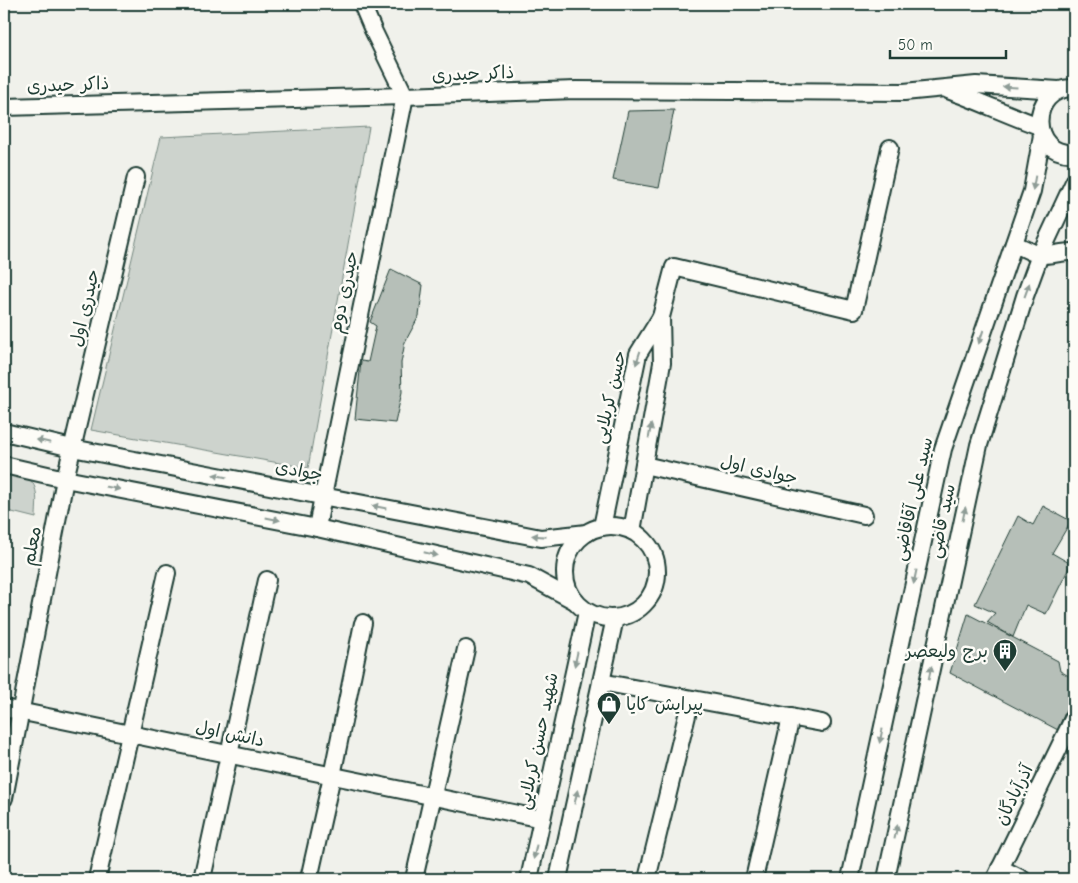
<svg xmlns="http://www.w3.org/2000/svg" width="1078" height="883" viewBox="0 0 1078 883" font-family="'Comic Neue','Playpen Sans Arabic',sans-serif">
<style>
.green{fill:#cdd3cd;stroke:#768880}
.building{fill:#b6bfb8;stroke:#1f3d34}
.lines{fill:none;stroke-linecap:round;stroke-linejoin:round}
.minor-casing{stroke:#1f3d34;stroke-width:20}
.minor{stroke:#fdfcf7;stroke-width:16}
.oneway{fill:#8e9c96}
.labels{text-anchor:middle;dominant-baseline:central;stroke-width:5;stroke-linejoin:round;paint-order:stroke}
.street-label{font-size:18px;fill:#1f3d34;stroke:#fdfcf7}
.poi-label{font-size:18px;fill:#1f3d34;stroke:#fdfcf7;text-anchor:end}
</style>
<rect width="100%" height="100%" fill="#f0f1eb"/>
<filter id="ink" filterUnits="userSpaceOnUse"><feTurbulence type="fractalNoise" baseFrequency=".02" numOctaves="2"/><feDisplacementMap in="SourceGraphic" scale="10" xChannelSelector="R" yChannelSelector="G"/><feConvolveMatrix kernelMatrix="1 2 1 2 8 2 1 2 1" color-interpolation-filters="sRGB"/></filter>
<g filter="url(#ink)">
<g class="green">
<path d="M369 127 308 468 91 430 161 137Z"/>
<path d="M4 472C10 473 17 474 23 476 41 482 36 503 36 518L4 510Z"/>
</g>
<g class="building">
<path d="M674 110 659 188 613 180 628 111Z"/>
<path d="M391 269 423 285 419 316 405 342 401 363 402 392 395 423 355 419 361 361 368 362 376 326 370 322Z"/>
<path d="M1043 506 1071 521 1052 553 1071 564 1046 614 1026 605 1013 637 987 622 995 613 975 604 1018 516 1033 525Z"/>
<path d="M968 614 1058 661 1060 671 1074 679V690L1058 730 950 673Z"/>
</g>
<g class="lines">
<defs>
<g id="minor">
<path d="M1074 88C1027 87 1029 157 1074 153"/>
<path d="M948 90C979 101 1008 115 1039 126"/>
<path d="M4 107 405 96 576 90 904 92 976 85 1059 90"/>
<path d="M1014 244C1023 247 1033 254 1041 255 1052 256 1063 251 1074 252"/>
<path d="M661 317 674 267 854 310 890 148"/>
<path d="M4 432 72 448 541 538 587 533"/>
<path d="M4 465 65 479 317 528 529 576 575 601"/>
<path d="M644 465 864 515"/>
<circle cx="611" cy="572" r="46"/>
<path d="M602 527 638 354 661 317 662 363 632 531"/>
<path d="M317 528 323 496 405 96 373 30 362 4"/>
<path d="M601 682 822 723"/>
<path d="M4 708 542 819"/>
<path d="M4 798 65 479 136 177"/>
<path d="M1000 868 1022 879"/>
<path d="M97 879 167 573"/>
<path d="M202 879 267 580"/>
<path d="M309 879 332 776 363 623"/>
<path d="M414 879 466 649"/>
<path d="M529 879 587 612"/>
<path d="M558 879 615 618"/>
<path d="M647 879 691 699"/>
<path d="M754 879 791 717"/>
<path d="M850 879 943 449 1032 191 1042 135"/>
<path d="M886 879 979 445 1025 296 1040 255 1074 182"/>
<path d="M995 879 1074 717"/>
</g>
</defs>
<use href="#minor" class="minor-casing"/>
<use href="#minor" class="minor"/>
</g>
<defs><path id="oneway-solid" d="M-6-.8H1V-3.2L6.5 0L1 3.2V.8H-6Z" transform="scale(1.25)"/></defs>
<g class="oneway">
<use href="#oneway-solid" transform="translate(1010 87) rotate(-176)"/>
<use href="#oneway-solid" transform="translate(1034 183) rotate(100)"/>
<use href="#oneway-solid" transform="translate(1027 290) rotate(-70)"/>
<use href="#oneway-solid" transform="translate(981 337) rotate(109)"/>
<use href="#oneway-solid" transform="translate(638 358) rotate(108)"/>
<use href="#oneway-solid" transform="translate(650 431) rotate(-80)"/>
<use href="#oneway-solid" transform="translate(43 441) rotate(-167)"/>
<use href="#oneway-solid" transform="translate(220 476) rotate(-169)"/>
<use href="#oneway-solid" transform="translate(113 488) rotate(11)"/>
<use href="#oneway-solid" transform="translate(379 507) rotate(-169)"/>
<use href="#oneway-solid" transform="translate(964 514) rotate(-78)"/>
<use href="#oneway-solid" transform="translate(273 519) rotate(11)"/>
<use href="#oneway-solid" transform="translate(539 536) rotate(-175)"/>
<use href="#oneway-solid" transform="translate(431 554) rotate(13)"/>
<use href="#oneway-solid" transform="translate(915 577) rotate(102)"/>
<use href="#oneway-solid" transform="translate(576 659) rotate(102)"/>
<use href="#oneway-solid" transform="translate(930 673) rotate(-78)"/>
<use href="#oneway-solid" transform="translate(881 736) rotate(102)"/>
<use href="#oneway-solid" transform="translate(576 797) rotate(-78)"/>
<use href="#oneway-solid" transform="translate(896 832) rotate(-78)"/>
<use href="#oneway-solid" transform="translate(535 852) rotate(102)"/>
</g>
</g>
<defs>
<symbol id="building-pin" viewBox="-11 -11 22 30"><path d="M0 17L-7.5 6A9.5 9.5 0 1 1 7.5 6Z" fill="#1f3d34" stroke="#fdfcf7"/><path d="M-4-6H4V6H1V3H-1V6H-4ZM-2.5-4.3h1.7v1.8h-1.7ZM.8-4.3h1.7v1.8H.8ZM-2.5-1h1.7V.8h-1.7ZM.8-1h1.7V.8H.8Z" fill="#fff"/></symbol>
<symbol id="shop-pin" viewBox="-11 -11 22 30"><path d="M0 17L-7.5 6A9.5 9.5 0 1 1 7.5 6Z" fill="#1f3d34" stroke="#fdfcf7"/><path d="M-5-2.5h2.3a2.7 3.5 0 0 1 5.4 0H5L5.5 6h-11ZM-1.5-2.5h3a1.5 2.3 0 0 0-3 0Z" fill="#fff"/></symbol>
</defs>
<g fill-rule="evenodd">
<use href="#building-pin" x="991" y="637" width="28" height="38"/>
<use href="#shop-pin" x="595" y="690" width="28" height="38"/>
</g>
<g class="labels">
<g class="street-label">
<text transform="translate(473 74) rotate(-2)">ذاکر حیدری</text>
<text transform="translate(68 85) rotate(-2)">ذاکر حیدری</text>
<text transform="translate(344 292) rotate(-78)">حیدری دوم</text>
<text transform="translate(85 308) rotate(-77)">حیدری اول</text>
<text transform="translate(610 397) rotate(-77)">حسن کربلایی</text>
<text transform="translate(759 470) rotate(13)">جوادی اول</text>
<text transform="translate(299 471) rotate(11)">جوادی</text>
<text transform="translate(913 499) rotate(-77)">سید علی آقاقاضی</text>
<text transform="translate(942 521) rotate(-78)">سید قاضی</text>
<text transform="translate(32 546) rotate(-79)">معلم</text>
<text transform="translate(230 734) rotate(12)">دانش اول</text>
<text transform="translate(538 741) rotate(-78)">شهید حسن کربلایی</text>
<text transform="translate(1014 795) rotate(-64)">آذرآبادگان</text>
</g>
<g class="poi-label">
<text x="988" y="651">برج ولیعصر</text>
<text x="626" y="704" text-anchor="start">پیرایش کایا</text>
</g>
</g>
<rect width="1078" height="883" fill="none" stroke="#fdfcf7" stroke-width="20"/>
<rect x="10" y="10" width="1058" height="863" fill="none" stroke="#1f3d34" stroke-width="2" filter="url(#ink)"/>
<path d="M890 50v8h116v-8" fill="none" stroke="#1f3d34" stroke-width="2.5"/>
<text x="898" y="50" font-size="15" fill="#1f3d34" stroke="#fdfcf7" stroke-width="4" paint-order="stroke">50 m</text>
</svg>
